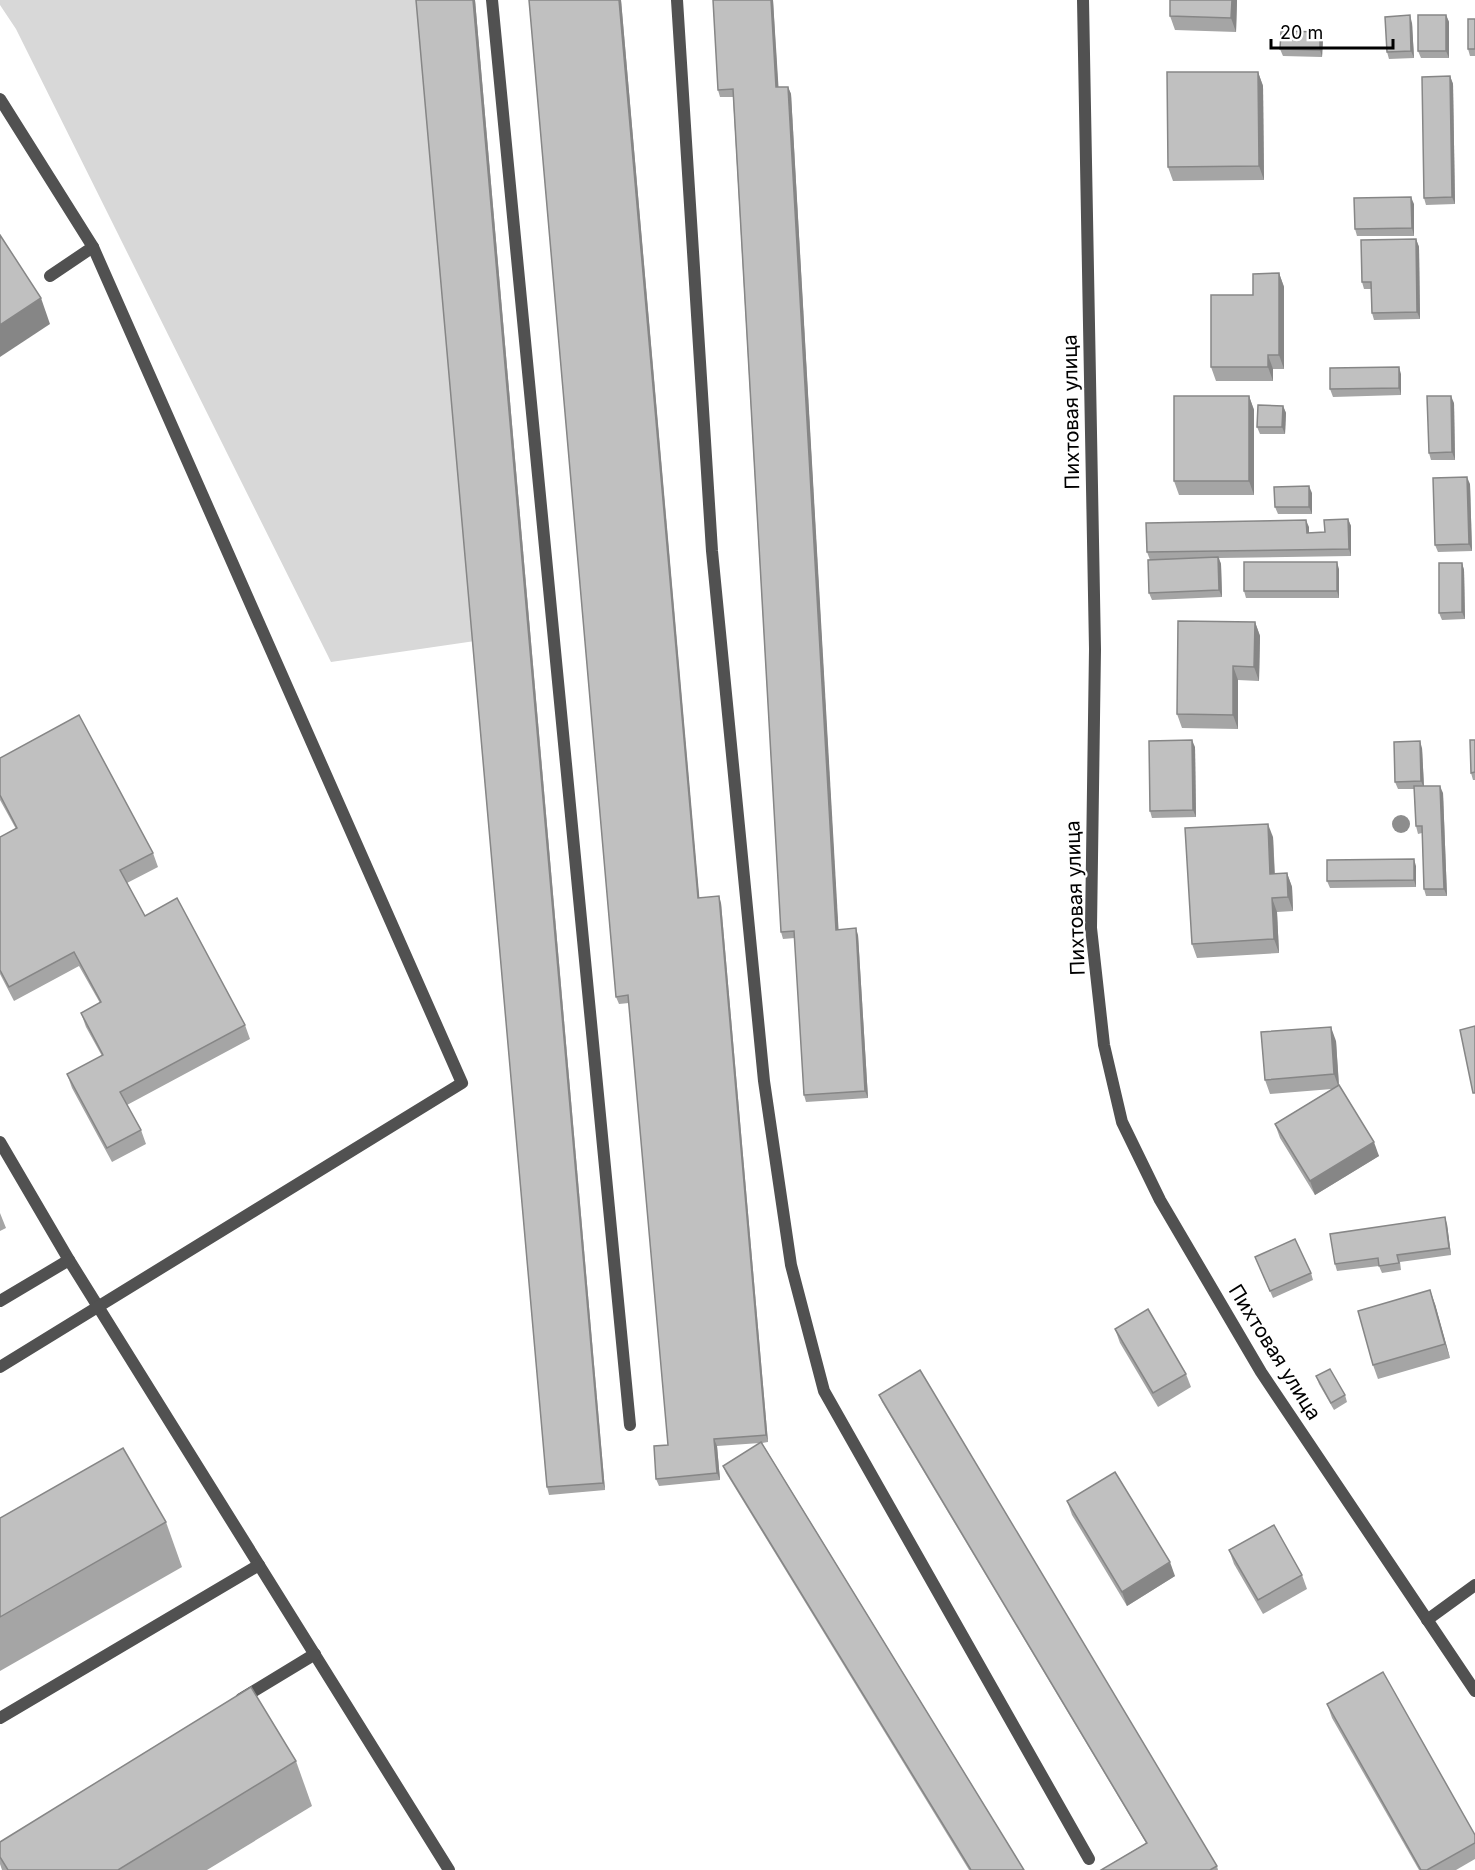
<svg xmlns="http://www.w3.org/2000/svg" width="1475" height="1870" viewBox="0 0 1475 1870" font-family="Inter,sans-serif">
<style>
.green{fill:#d8d8d8}
.lines{fill:none;stroke-linecap:round;stroke-linejoin:round}
.lane{stroke:#515151;stroke-width:12}
.street{stroke:#515151;stroke-width:12}
.tree{fill:#8d8d8d}
.wall{fill:#a5a5a5}
.shaded-wall{fill:#868686}
.building{fill:#c0c0c0;stroke:#868686;stroke-width:1.5}
.labels{text-anchor:middle;dominant-baseline:central;stroke-width:4.5;stroke-linejoin:round;paint-order:stroke}
.street-label{font-size:20px;fill:#000;stroke:#fff}
</style>
<rect width="100%" height="100%" fill="#fff"/>
<path class="green" d="M0 0H418L475 641 331 662 16 29 0 5Z"/>
<g class="lines">
<g class="lane">
<path d="M492 0 630 1425"/>
<path d="M677 0 712 551 764 1081 791 1265 824 1391 1089 1859"/>
<path d="M0 99 93 247 50 276"/>
<path d="M0 1142 69 1260 449 1870"/>
<path d="M0 1301 69 1260"/>
<path d="M0 1367 462 1083 93 247"/>
<path d="M241 1699 315 1654"/>
<path d="M0 1718 259 1565"/>
</g>
<g class="street">
<path d="M1083 0 1095 649 1091 928 1104 1045 1122 1122 1160 1200 1261 1372 1475 1691"/>
<path d="M1427 1620 1475 1585"/>
</g>
</g>
<circle class="tree" cx="1401" cy="824" r="9"/>
<g class="wall">
<path d="M416 0H475L605 1490 549 1495 547 1487Z"/>
<path d="M529 0H621L699 898 721 903 768 1442 762 1443 1024 1870H969L726 1473 723 1466 760 1443 717 1446 720 1480 659 1486 656 1479 668 1445 629 1003 619 1004 616 997Z"/>
<path d="M713 0H773L778 87H788L791 94 838 929 858 935 868 1098 806 1102 804 1095 795 938 783 939 781 932 733 97H720L718 90Z"/>
<path d="M1170 0H1237L1236 32 1175 30 1170 16Z"/>
<path d="M1446 15 1449 22V58H1421L1418 51Z"/>
<path d="M1475 19V56H1470L1468 49Z"/>
<path d="M1412 23 1414 58 1389 59 1387 52Z"/>
<path d="M1323 39 1322 57 1283 56 1280 49Z"/>
<path d="M1258 72 1263 86 1264 180 1173 181 1168 167Z"/>
<path d="M1450 76 1453 84 1455 204 1426 205 1424 198Z"/>
<path d="M1414 204V236H1357L1355 229Z"/>
<path d="M1416 239 1419 247 1420 319 1374 320 1372 313 1371 289H1364L1362 282Z"/>
<path d="M1279 273 1284 287V369H1273V381H1216L1211 367 1253 295Z"/>
<path d="M1401 374V395L1333 397 1330 389Z"/>
<path d="M1249 396 1254 410V495H1179L1174 481Z"/>
<path d="M1454 403 1455 460H1431L1429 453Z"/>
<path d="M1283 406 1286 413 1285 434H1260L1257 427Z"/>
<path d="M1470 484 1472 551 1438 552 1435 545Z"/>
<path d="M1312 493V514H1278L1275 507Z"/>
<path d="M1348 519 1351 526V556L1219 558 1221 564 1222 597 1152 600 1149 593 1150 560 1147 552 1309 527V533L1325 532Z"/>
<path d="M1462 563 1464 570 1465 619 1442 620 1439 613Z"/>
<path d="M1339 569V598H1246L1244 591Z"/>
<path d="M1255 622 1260 636 1259 681 1238 680V729L1182 728 1177 714Z"/>
<path d="M1475 740V780H1473L1471 773Z"/>
<path d="M1195 747 1196 817 1152 818 1150 811Z"/>
<path d="M1422 748 1424 786 1443 793 1447 896H1426L1424 889 1422 833 1418 834 1416 826 1414 789H1398L1395 782Z"/>
<path d="M0 758 153 853 158 867 127 883 145 916 245 1025 250 1039 127 1105 141 1130 146 1144 112 1162 72 1088 67 1074 102 1056 86 1027 81 1013 100 1003 79 966 14 1001 0 974V837L16 829 0 800Z"/>
<path d="M1273 837 1275 874 1287 873 1292 887 1293 911 1277 912 1279 953 1197 958 1192 944Z"/>
<path d="M1416 866V887L1330 888 1327 881Z"/>
<path d="M1336 1041 1339 1085 1379 1156 1315 1195 1280 1138 1275 1124 1332 1089 1270 1094 1265 1080Z"/>
<path d="M0 1213 6 1228 0 1231Z"/>
<path d="M1447 1224 1451 1255 1400 1262 1401 1270 1382 1273 1379 1266 1337 1271 1335 1264Z"/>
<path d="M1255 1257 1311 1273 1313 1280 1273 1298Z"/>
<path d="M1435 1304 1450 1358 1378 1379 1373 1365Z"/>
<path d="M1115 1329 1186 1374 1191 1387 1158 1407 1120 1343Z"/>
<path d="M1316 1376 1345 1395 1347 1402 1334 1410 1319 1384Z"/>
<path d="M879 1395 1217 1866 1218 1870H1101L1146 1843 882 1402Z"/>
<path d="M1067 1501 1175 1576 1127 1606 1072 1515Z"/>
<path d="M0 1518 166 1522 182 1567 0 1671Z"/>
<path d="M1229 1550 1302 1575 1307 1589 1263 1614 1234 1564Z"/>
<path d="M1327 1704 1475 1835V1859L1456 1870H1419L1332 1718Z"/>
<path d="M296 1761 312 1806 207 1870H2L0 1864V1842Z"/>
</g>
<g class="shaded-wall">
<path d="M473 0H475L605 1490 603 1483Z"/>
<path d="M619 0H621L700 905 698 898Z"/>
<path d="M771 0H773L779 95 776 87Z"/>
<path d="M1232 0H1237L1236 32 1231 18Z"/>
<path d="M1410 15 1412 23 1414 58 1411 51Z"/>
<path d="M1446 15 1449 22V58L1446 51Z"/>
<path d="M1320 32 1323 39 1322 57 1320 50Z"/>
<path d="M1258 72 1263 86 1264 180 1259 166Z"/>
<path d="M1450 76 1453 84 1455 204 1452 197Z"/>
<path d="M788 87 791 94 839 937 836 930Z"/>
<path d="M1411 197 1414 204V236L1412 228Z"/>
<path d="M1416 239 1419 247 1420 319 1417 312Z"/>
<path d="M1279 273 1284 287V369L1279 355Z"/>
<path d="M41 298 50 324 0 357V325Z"/>
<path d="M1268 355 1273 369V381L1268 367Z"/>
<path d="M1399 367 1401 374V395L1399 388Z"/>
<path d="M1249 396 1254 410V495L1249 481Z"/>
<path d="M1451 396 1454 403 1455 460 1452 452Z"/>
<path d="M1283 406 1286 413 1285 434 1282 427Z"/>
<path d="M1467 477 1470 484 1472 551 1469 544Z"/>
<path d="M1309 486 1312 493V514L1309 507Z"/>
<path d="M1348 519 1351 526V556L1349 549Z"/>
<path d="M1306 520 1309 527V540L1307 533Z"/>
<path d="M1218 557 1221 564 1222 597 1219 590Z"/>
<path d="M1337 562 1339 569V598L1337 591Z"/>
<path d="M1462 563 1464 570 1465 619 1462 612Z"/>
<path d="M1255 622 1260 636 1259 681 1254 667Z"/>
<path d="M1233 666 1238 680V729L1233 715Z"/>
<path d="M1192 740 1195 747 1196 817 1193 810Z"/>
<path d="M1420 741 1422 748 1424 788 1421 781Z"/>
<path d="M1440 786 1443 793 1447 896 1444 889Z"/>
<path d="M1268 824 1273 837 1275 888 1270 874Z"/>
<path d="M1414 859 1416 866V887L1414 880Z"/>
<path d="M1287 873 1292 887 1293 911 1288 897Z"/>
<path d="M719 896 721 903 768 1442 766 1435Z"/>
<path d="M1272 898 1277 912 1279 953 1274 939Z"/>
<path d="M856 928 858 935 868 1098 865 1091Z"/>
<path d="M1331 1027 1336 1041 1339 1088 1334 1074Z"/>
<path d="M1374 1142 1379 1156 1315 1195 1310 1181Z"/>
<path d="M1445 1217 1447 1224 1451 1255 1449 1248Z"/>
<path d="M1430 1290 1435 1304 1450 1358 1445 1344Z"/>
<path d="M714 1439 717 1446 720 1480 717 1473Z"/>
<path d="M1170 1562 1175 1576 1127 1606 1122 1592Z"/>
</g>
<g class="building">
<path d="M416 0H473L603 1483 547 1487Z"/>
<path d="M529 0H619L698 898 719 896 766 1435 714 1439 717 1473 656 1479 654 1446 668 1445 628 995 616 997Z"/>
<path d="M713 0H771L776 87H788L836 930 856 928 865 1091 804 1095 794 931 781 932 733 89 718 90Z"/>
<path d="M1170 0H1232L1231 18 1170 16Z"/>
<path d="M1410 15 1411 51 1387 52 1385 17Z"/>
<rect x="1418" y="15" width="28" height="36"/>
<rect x="1468" y="19" width="7" height="30"/>
<path d="M1281 31 1320 32V50L1280 49Z"/>
<path d="M1167 72H1258L1259 166 1168 167Z"/>
<path d="M1450 76 1452 197 1424 198 1422 77Z"/>
<path d="M1411 197 1412 228 1355 229 1354 198Z"/>
<path d="M0 235 41 298 0 325Z"/>
<path d="M1416 239 1417 312 1372 313 1371 282H1362L1361 240Z"/>
<path d="M1279 273V355H1268V367H1211V295H1253V274Z"/>
<path d="M1399 367V388L1330 389V368Z"/>
<rect x="1174" y="396" width="75" height="85"/>
<path d="M1427 396H1451L1452 452 1429 453Z"/>
<path d="M1258 405 1283 406 1282 427H1257Z"/>
<path d="M1467 477 1469 544 1435 545 1433 478Z"/>
<path d="M1309 486V507H1275L1274 487Z"/>
<path d="M1348 519 1349 549 1147 552 1146 523 1306 520 1307 533 1325 532 1324 520Z"/>
<path d="M1218 557 1219 590 1149 593 1148 560Z"/>
<rect x="1244" y="562" width="93" height="29"/>
<path d="M1439 563H1462V612L1439 613Z"/>
<path d="M1178 621 1255 622 1254 667 1233 666V715L1177 714Z"/>
<path d="M79 715 153 853 120 870 145 916 177 898 245 1025 120 1092 141 1130 107 1148 67 1074 103 1055 81 1013 101 1002 74 952 9 987 0 970V837L17 828 0 795V758Z"/>
<path d="M1192 740 1193 810 1150 811 1149 741Z"/>
<path d="M1470 740H1475V772L1471 773Z"/>
<path d="M1420 741 1421 781 1395 782 1394 742Z"/>
<path d="M1414 786H1440L1444 889H1424L1422 826H1416Z"/>
<path d="M1268 824 1270 874 1287 873 1288 897 1272 898 1274 939 1192 944 1185 828Z"/>
<path d="M1414 859V880L1327 881V860Z"/>
<path d="M1475 1026V1093H1473L1460 1030Z"/>
<path d="M1331 1027 1334 1074 1265 1080 1261 1032Z"/>
<path d="M1339 1085 1374 1142 1310 1181 1275 1124Z"/>
<path d="M1445 1217 1449 1248 1397 1255 1399 1263 1379 1266 1378 1258 1335 1264 1330 1234Z"/>
<path d="M1295 1239 1311 1273 1270 1291 1255 1257Z"/>
<path d="M1430 1290 1445 1344 1373 1365 1358 1311Z"/>
<path d="M1148 1309 1186 1374 1153 1393 1115 1329Z"/>
<path d="M1330 1369 1345 1395 1331 1403 1316 1376Z"/>
<path d="M920 1370 1217 1866 1210 1870H1101L1147 1843 879 1395Z"/>
<path d="M761 1442 1024 1870H971L723 1466Z"/>
<path d="M123 1448 166 1522 0 1617V1518Z"/>
<path d="M1115 1472 1170 1562 1122 1592 1067 1501Z"/>
<path d="M1274 1525 1302 1575 1258 1600 1229 1550Z"/>
<path d="M1383 1672 1475 1835V1843L1427 1870H1421L1327 1704Z"/>
<path d="M251 1687 296 1761 118 1870H8L0 1857V1842Z"/>
</g>
<g class="labels">
<g class="street-label">
<text transform="translate(1071 412) rotate(-91)">Пихтовая улица</text>
<text transform="translate(1075 898) rotate(-92)">Пихтовая улица</text>
<text transform="translate(1275 1352) rotate(58)">Пихтовая улица</text>
</g>
</g>
<path d="M1271 39v9h122v-9" fill="none" stroke="#000000" stroke-width="3"/>
<text x="1280" y="39" font-size="18" fill="#000000" stroke="#ffffff" stroke-width="4.5" paint-order="stroke">20 m</text>
</svg>
